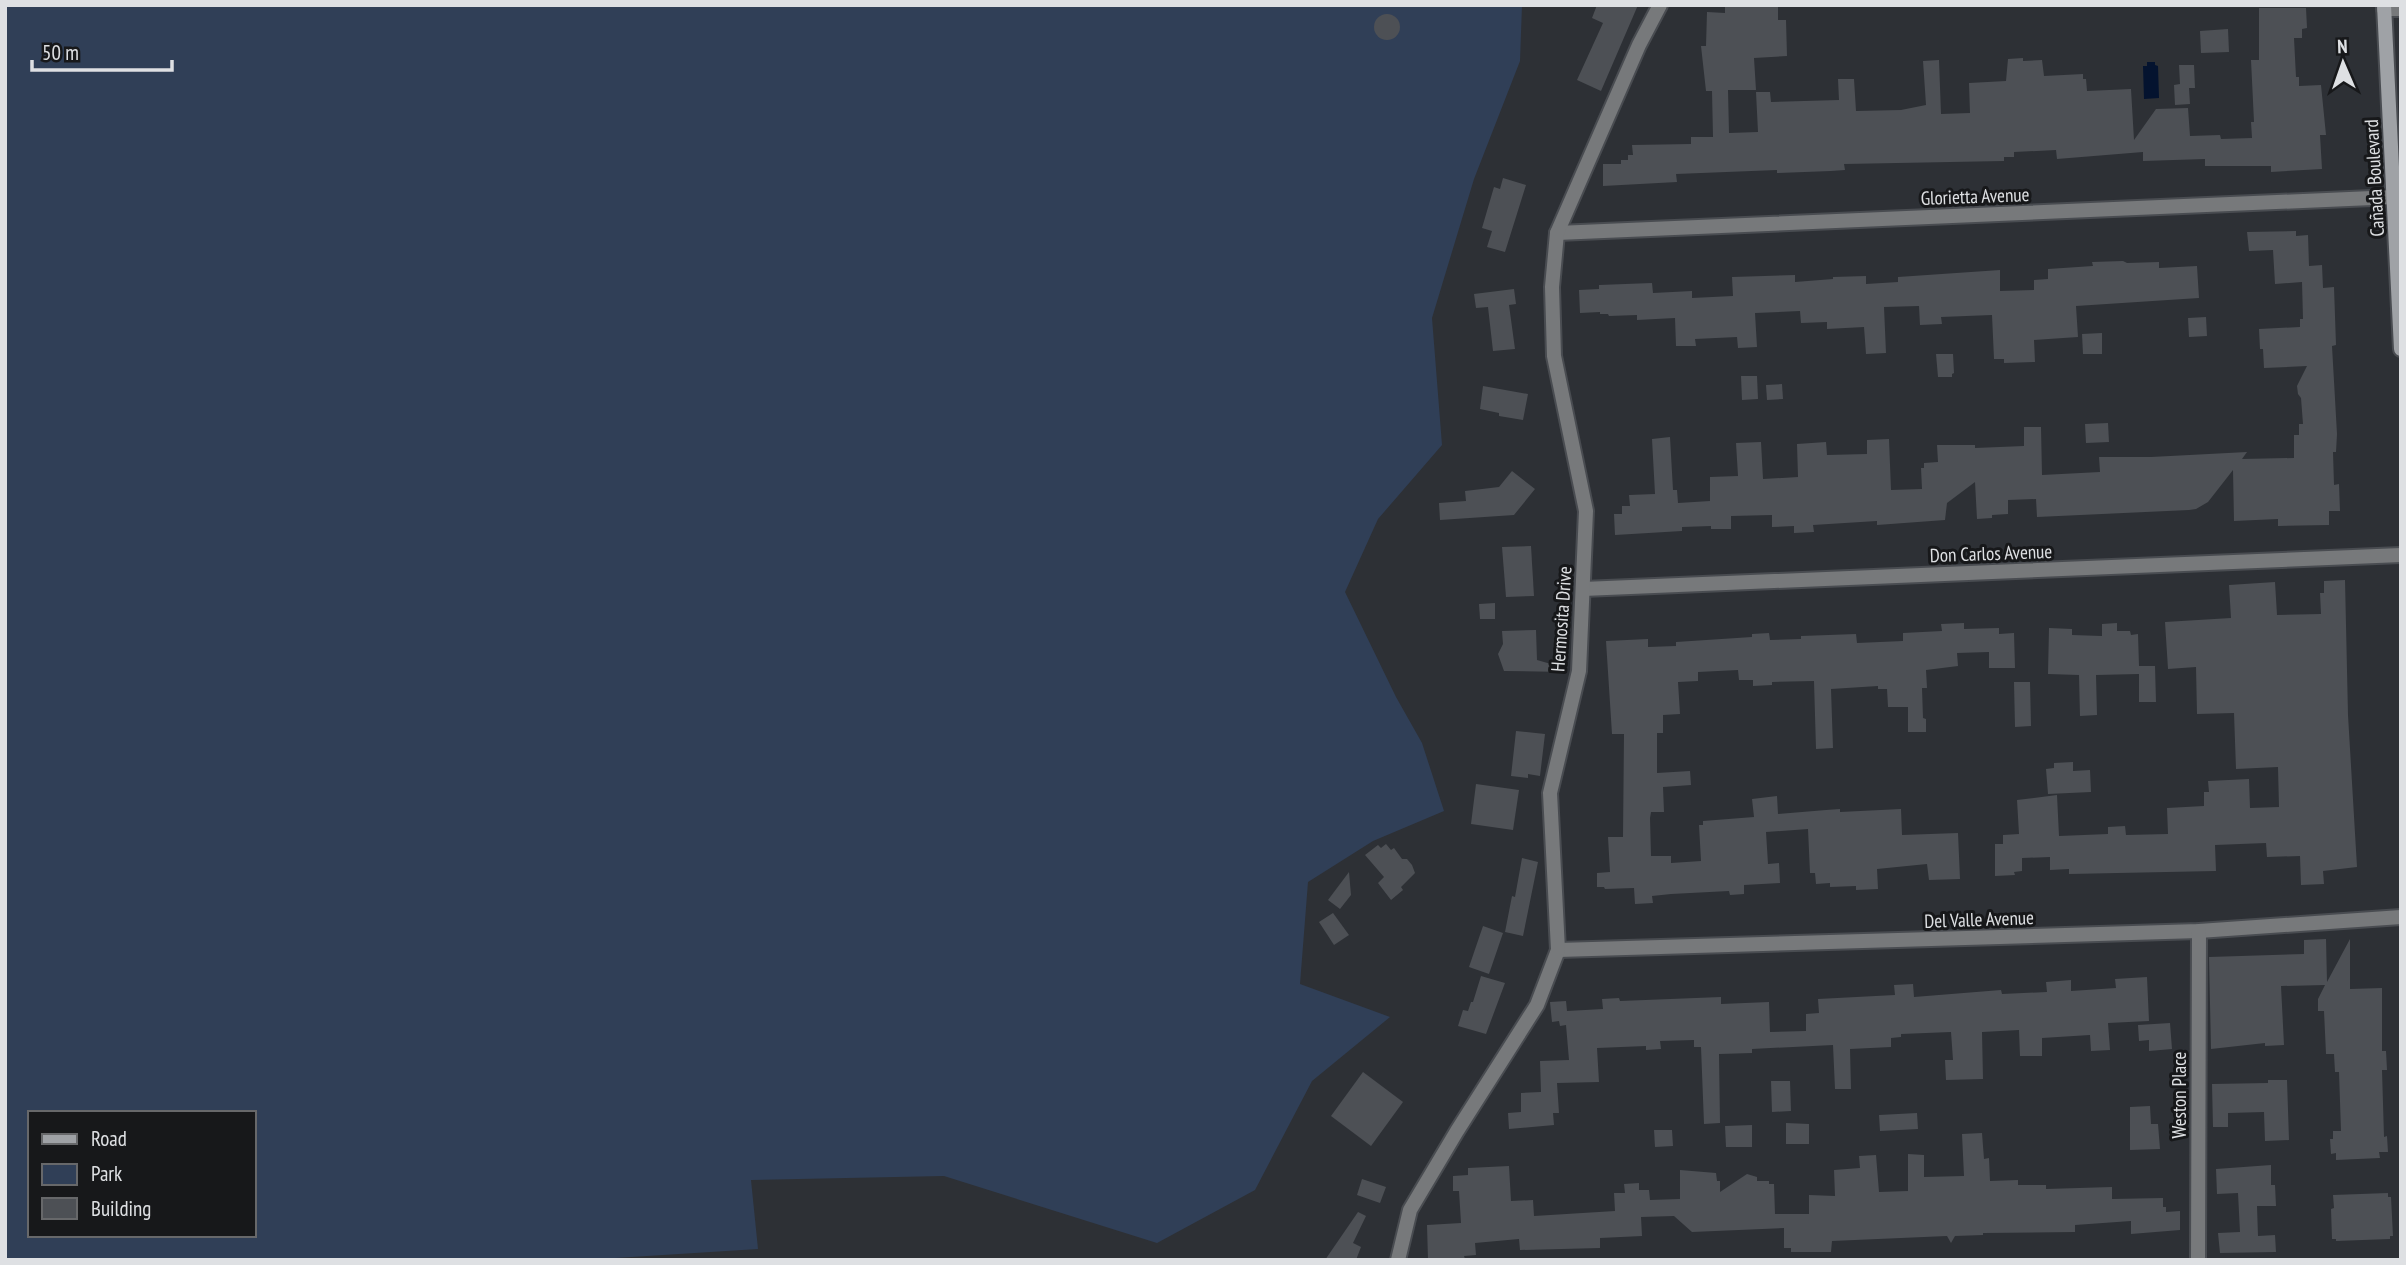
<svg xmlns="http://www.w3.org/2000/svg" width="2406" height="1265" viewBox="0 0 2406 1265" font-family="'PT Sans Narrow',sans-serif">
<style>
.green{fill:#303f57;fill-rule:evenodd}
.water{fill:#04132f}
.building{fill:#4d5055}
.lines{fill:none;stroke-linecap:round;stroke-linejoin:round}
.street-casing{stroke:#494c51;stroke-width:18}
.secondary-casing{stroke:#494c51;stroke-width:18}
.street{stroke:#77797b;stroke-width:14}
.secondary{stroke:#9fa2a6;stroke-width:14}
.labels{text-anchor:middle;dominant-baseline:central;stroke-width:6;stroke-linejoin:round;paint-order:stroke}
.street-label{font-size:19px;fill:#dee0e3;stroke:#17181a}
</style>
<rect width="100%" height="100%" fill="#2d3035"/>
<path class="green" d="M5 5H1522L1520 61 1474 179 1432 318 1442 445 1378 519 1345 592 1396 697 1422 743 1444 811 1373 841 1308 882 1300 984 1390 1017 1312 1081 1255 1190 1157 1243 944 1176 751 1180 758 1249 584 1260H5ZM30 1113H254V1235H30Z"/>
<path class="water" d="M2147 62H2155V65L2158 66 2159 98 2144 99 2143 66H2147Z"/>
<g class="building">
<path d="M1597 5H1638L1601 91 1577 80 1603 23 1592 18Z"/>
<path d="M1725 5H1778V20H1786L1787 56 1754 58 1756 90H1728L1729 133 1758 132 1756 92H1770L1771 102 1839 100 1838 79H1854L1856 111 1901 110 1926 105 1923 61 1939 60 1941 114 1970 113 1969 83 2006 81 2008 59 2023 58V61L2042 60 2044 76 2083 74V79H2086L2087 91 2131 89 2134 140 2156 109 2188 108 2190 136 2220 135 2221 139 2252 138 2251 122H2254L2251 60H2259V8H2306L2307 28 2302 29V38H2294L2296 77H2299V86L2321 85 2326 135H2320L2322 169 2271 172V166H2205V159L2143 161V152L2057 159 2056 150 2014 152V157H2004V161L1844 164 1845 170 1831 171 1777 173V170L1676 174 1677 182 1603 186V164H1621V160H1628V155H1633L1632 145 1691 144V137H1713L1712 91H1706L1701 46H1706L1707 12 1725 13Z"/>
<circle cx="1387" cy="27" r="13"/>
<path d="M2228 29 2229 52 2201 53 2200 31Z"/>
<path d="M2179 65H2194L2195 88H2189L2190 104 2175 105 2174 85 2180 84Z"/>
<path d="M1503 178 1526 185 1505 252 1487 247 1492 231 1482 228 1494 187 1500 189Z"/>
<path d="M2296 231V236L2308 235 2309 266 2322 265 2323 288 2334 287 2336 345 2332 346 2337 434 2336 452H2333L2334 485 2339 484 2340 511H2329V525L2278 526V519L2234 521 2233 470 2208 502 2196 509 2189 510 2037 517 2036 499 2008 500V514L1992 515V518L1977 519 1975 482 1947 503 1945 520 1877 525V521L1813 525 1814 532 1794 533V526L1772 527V515L1731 516V529H1711V526L1682 527V531L1615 535 1614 514H1622V506H1630L1629 495 1655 494 1652 439 1670 437 1673 490H1677L1678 503 1710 501V477L1738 476 1736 443 1761 442 1763 479 1798 477 1797 444 1826 442 1827 455 1867 454V440L1889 439 1891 490 1922 489 1921 468H1924V463L1938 462 1937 445H1975V448L2024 446V427H2041L2042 475 2100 472 2099 457H2151L2247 452 2242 459 2294 458V435H2299V424H2303L2301 398 2298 394 2297 386 2307 366 2264 368 2263 349H2260L2259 329 2300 327V319H2303L2302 282 2275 284 2273 250 2249 251 2247 232Z"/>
<path d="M2123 261 2127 263 2159 262V268L2197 266 2199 298 2076 306 2078 337 2034 340 2035 362 2004 363V359H1994L1992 315 1941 317 1942 324 1920 325 1919 306 1884 307 1886 353 1866 354 1864 327 1827 329V322L1801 323 1800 311 1755 313 1757 347 1738 348 1737 337 1695 339 1696 346H1676L1675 318 1637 320V315L1609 316 1608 314H1600V312L1580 313 1579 290 1599 289V285L1652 283 1653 293 1692 291V298L1733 296 1732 277 1795 275V282L1833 279V277L1866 276V284L1898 282V277L2000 270V291L2034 290V280L2048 279V269L2093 266 2092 262Z"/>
<path d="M1514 289 1516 304 1509 305 1515 349 1493 351 1488 307 1476 308 1474 294Z"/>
<path d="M2206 317 2207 336 2189 337 2188 318Z"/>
<path d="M2102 333V354H2083L2082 334Z"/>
<path d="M1936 354H1953L1954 373 1952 374V377H1938Z"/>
<path d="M1741 376H1757L1758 399 1742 400Z"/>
<path d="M1782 384 1783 399 1767 400 1766 385Z"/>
<path d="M1483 386 1528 394 1523 420 1499 416V413L1480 409Z"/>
<path d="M2108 423 2109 442 2086 443 2085 424Z"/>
<path d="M1512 471 1535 489 1514 515 1440 520 1439 503 1466 501 1465 491 1499 487Z"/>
<path d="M1531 546 1534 596 1506 597 1502 547Z"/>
<path d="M2345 580 2348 715 2357 867 2323 871 2324 884 2301 885 2300 856 2267 857 2266 843 2215 845 2216 871 2069 874V869L2050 870V857L2022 858V871L2014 872 2015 875 1995 876V844H2003V835L2019 834 2017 800 2057 795 2059 836 2108 834V827L2125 826 2126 835 2168 834 2167 808 2204 806V792H2209L2208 781 2249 779 2250 808 2279 807 2278 767 2236 769 2234 713 2197 714 2196 667 2168 669 2165 622 2231 618 2229 585 2275 582 2277 615 2321 614 2320 593H2324V581Z"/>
<path d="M1495 603V619H1480L1479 604Z"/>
<path d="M1964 623V629L1999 628V634L2014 633 2015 668H1989V652L1957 653 1958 666 1926 670 1927 688H1922L1923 718 1926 719V732H1908V707H1888L1887 689H1878V686L1831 689 1833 748 1816 749 1814 681 1772 682V685L1753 686V680H1739L1738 670 1698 672V681L1678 682 1680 714 1663 715V733H1657V773L1690 771 1691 785 1663 787 1664 812H1651L1650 818 1651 856H1671V863L1701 861 1699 825H1703V821L1754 817 1752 799 1777 796 1778 814 1826 810 1840 809V812L1901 809 1902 835 1958 833 1960 879 1929 880 1927 864 1877 869 1878 889 1856 890V886L1830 887V883L1816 884 1815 873H1810L1808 829 1766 832 1768 864 1779 863 1780 883 1744 885V894L1730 895 1729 891 1671 894 1652 896 1653 903 1635 904 1634 888 1605 889 1604 887H1597V873L1610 872 1608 837H1623L1624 734H1612L1606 641 1648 639V647L1676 646V642L1752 637V634L1769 633 1770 640 1801 639V636L1856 634 1857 643 1903 641V633L1942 631 1941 624Z"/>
<path d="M2117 623V631H2130L2131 635 2138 634 2139 666H2155L2156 702H2139V674L2096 675 2097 715 2080 716 2079 675 2048 674 2049 628 2072 629V635L2102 636V624Z"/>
<path d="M1536 630 1537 660 1565 668V672L1504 671 1498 654 1503 644 1502 631Z"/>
<path d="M2014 682H2030L2031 726 2015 727Z"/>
<path d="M1516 731 1545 734 1540 776 1528 774V778L1511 776Z"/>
<path d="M2073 762V771L2090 770 2091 792 2048 794 2046 769 2054 768V763Z"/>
<path d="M1476 784 1519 790 1513 830 1471 824Z"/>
<path d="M1386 844 1391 850 1394 848 1402 859H1407L1412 865 1415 873 1401 887 1403 890 1391 900 1378 883 1384 877 1365 855 1378 845 1381 848Z"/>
<path d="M1522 858 1538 862 1523 936 1505 932 1512 896 1515 897Z"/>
<path d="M1349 872 1351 895 1340 909 1328 900Z"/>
<path d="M1333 913 1349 935 1334 945 1319 922Z"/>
<path d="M1483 926 1503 933 1489 974 1469 967Z"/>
<path d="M2326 939 2327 982 2350 939V989L2382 988V1051H2386L2387 1070H2382L2384 1137 2387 1136 2388 1152H2379L2380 1158 2336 1160V1153L2331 1154 2330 1139H2333V1131H2341L2339 1072H2335L2334 1054H2326L2324 1011H2318V999L2325 985 2281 986 2284 1045 2265 1046V1043L2211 1049 2209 957 2304 954V940Z"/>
<path d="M1481 976 1505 983 1486 1034 1458 1026 1463 1010 1468 1011 1471 1002H1473Z"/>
<path d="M2147 977 2149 1021 2108 1023 2110 1050 2091 1051 2090 1035 2042 1038V1056H2020L2019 1030 1982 1032 1983 1079 1946 1080 1945 1060H1953L1951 1032 1901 1034V1037L1891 1038V1047L1850 1049 1851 1089H1835L1833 1045 1752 1049V1053L1719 1054 1720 1123 1704 1124 1701 1047H1694V1040L1660 1041 1661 1049 1646 1050V1046L1597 1048 1599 1082 1557 1083 1559 1113H1553L1554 1125 1509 1129 1508 1113 1521 1112V1093L1541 1092 1540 1061 1569 1060 1566 1025 1560 1026 1559 1021 1552 1022 1550 1002 1566 1001 1567 1011 1603 1009 1602 999 1619 998 1620 1001 1721 997V1004L1769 1002 1770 1032 1806 1031V1014L1819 1013 1818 999 1895 995 1894 985 1913 984 1914 997 2001 990 2002 994 2047 992 2046 982 2071 980V991L2116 988 2115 979Z"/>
<path d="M2170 1023 2172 1049 2149 1051V1040L2139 1041 2138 1025Z"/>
<path d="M1363 1072 1403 1102 1371 1146 1331 1116Z"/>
<path d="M2268 1080H2287L2289 1140 2265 1141 2264 1112 2228 1113V1127H2213L2212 1084 2268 1083Z"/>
<path d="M1771 1081H1790L1791 1111 1772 1112Z"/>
<path d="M2150 1106 2151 1124H2158L2160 1149 2130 1150V1107Z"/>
<path d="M1917 1113 1918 1129 1880 1131 1879 1115Z"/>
<path d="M1786 1123 1809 1124V1144H1786Z"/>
<path d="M1752 1125V1147H1726L1725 1126Z"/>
<path d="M1654 1130H1672L1673 1146 1655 1147Z"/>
<path d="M1982 1133 1984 1159 1989 1158 1990 1181 2018 1180V1185H2046V1189L2112 1187V1199L2163 1198V1207H2166V1212L2180 1211V1230L2131 1234V1221L2075 1225V1232L1983 1233V1235L1955 1236 1951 1243 1947 1236 1832 1241 1831 1252H1791V1248H1784V1228L1692 1232 1674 1216 1641 1217 1642 1236 1600 1238V1248L1520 1250 1519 1239 1475 1243 1476 1255 1464 1256 1465 1259 1428 1260 1427 1225 1461 1223 1459 1191H1453V1176L1468 1175V1168L1509 1166 1511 1201 1533 1200 1534 1216 1615 1211 1614 1193H1625L1624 1184 1639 1183V1190H1649L1650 1200 1680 1199V1170L1716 1173 1717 1181H1720V1192L1747 1174 1757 1177V1181H1769V1184H1774L1775 1214H1809V1195L1835 1196 1834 1170 1860 1168 1859 1156 1876 1155 1879 1192 1908 1191V1154L1924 1155V1177L1964 1176 1962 1134Z"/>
<path d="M2271 1165V1185H2275L2276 1206H2257L2258 1236 2275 1235 2276 1252 2220 1253 2218 1233 2240 1232 2238 1193 2217 1194 2216 1169Z"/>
<path d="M1362 1179 1386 1187 1380 1203 1357 1195Z"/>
<path d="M2388 1193V1197H2391L2393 1236H2390V1239L2336 1241V1239H2332L2331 1209 2334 1208 2333 1195Z"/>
<path d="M1358 1212 1366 1216 1353 1243 1361 1247 1356 1260H1325Z"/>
</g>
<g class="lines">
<defs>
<g id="street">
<path d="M2384 9H2401"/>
<path d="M1557 233 2395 197"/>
<path d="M1583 589 2401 555"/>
<path d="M1558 950 2199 931 2401 917"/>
<path d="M1398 1260 1410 1210 1457 1131 1537 1005 1558 950 1550 793 1579 671 1586 511 1554 356 1552 287 1557 233 1639 45 1660 5"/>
<path d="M2198 1260 2199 931"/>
</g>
<path id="secondary" d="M2384 5 2401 349"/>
</defs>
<use href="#street" class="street-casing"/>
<use href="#secondary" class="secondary-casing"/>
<use href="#street" class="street"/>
<use href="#secondary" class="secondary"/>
</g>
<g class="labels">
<g class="street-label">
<text transform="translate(2374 178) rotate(-93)">Cañada Boulevard</text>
<text transform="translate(1975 196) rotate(-2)">Glorietta Avenue</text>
<text transform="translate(1991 553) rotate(-2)">Don Carlos Avenue</text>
<text transform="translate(1561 619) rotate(-86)">Hermosita Drive</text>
<text transform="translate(1979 919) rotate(-2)">Del Valle Avenue</text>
<text transform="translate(2179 1095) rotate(-90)">Weston Place</text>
</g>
</g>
<rect width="2406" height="1265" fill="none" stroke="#dee0e3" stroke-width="14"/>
<rect x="28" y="1111" width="228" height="126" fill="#17181a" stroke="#67686a" stroke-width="2"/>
<rect x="42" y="1134" width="35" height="10" fill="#9fa2a6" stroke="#67686a" stroke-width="2"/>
<text x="91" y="1146" font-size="21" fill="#dee0e3">Road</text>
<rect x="42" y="1164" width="35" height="21" fill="#303f57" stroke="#67686a" stroke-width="2"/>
<text x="91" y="1181" font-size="21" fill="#dee0e3">Park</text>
<rect x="42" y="1198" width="35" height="21" fill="#4d5055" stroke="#67686a" stroke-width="2"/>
<text x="91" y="1216" font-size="21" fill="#dee0e3">Building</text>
<g transform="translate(2343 63) rotate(358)" stroke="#17181a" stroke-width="5" paint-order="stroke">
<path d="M0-5L12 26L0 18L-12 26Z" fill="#dee0e3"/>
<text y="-10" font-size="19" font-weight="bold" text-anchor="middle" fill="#dee0e3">N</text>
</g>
<path d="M32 60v10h140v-10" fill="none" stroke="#dee0e3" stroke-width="3.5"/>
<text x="42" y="60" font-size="21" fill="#dee0e3" stroke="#17181a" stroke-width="5" paint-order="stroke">50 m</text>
</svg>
